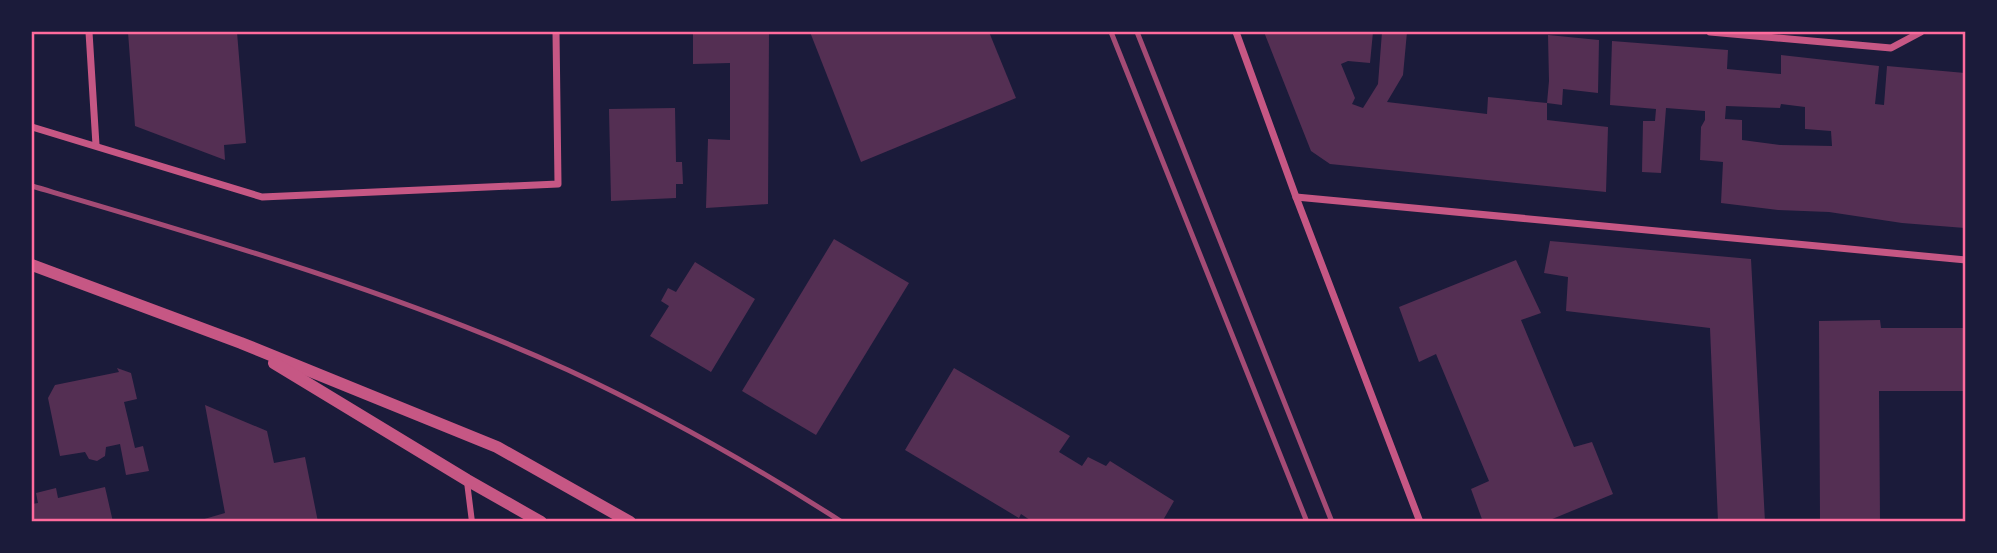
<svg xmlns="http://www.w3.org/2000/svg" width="1997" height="553" viewBox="0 0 1997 553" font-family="'Public Sans',sans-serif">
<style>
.building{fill:#542f53;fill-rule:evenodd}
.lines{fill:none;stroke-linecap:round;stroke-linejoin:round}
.pedestrian{stroke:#c65784;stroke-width:6}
.minor{stroke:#c65784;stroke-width:7}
.tertiary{stroke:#c65784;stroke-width:12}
.rail{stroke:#a44b75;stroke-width:5}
.neatline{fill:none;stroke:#ff6b9d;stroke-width:2.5}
</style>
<rect width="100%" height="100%" fill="#1b1b3a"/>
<g class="building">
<path d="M128 32H237L246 143 224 145 225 160 135 126Z"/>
<path d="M693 32H769L768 204 706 208 708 139 730 140V63L693 64Z"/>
<path d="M810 32H989L1016 98 861 162Z"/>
<path d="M1264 32H1373L1370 63 1348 61 1341 64 1355 98 1352 104 1363 108 1378 84 1382 32H1407L1403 75 1387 102 1487 114 1488 97 1547 103V120L1608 127 1606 192 1330 164 1311 151Z"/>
<path d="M1548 35 1599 40 1598 93 1563 89 1562 105 1547 103 1549 81Z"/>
<path d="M1612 41 1728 50 1727 69 1781 74V55L1879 66 1875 104 1884 105 1887 66 1965 73V228L1902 223 1829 212 1778 210 1721 203 1723 162 1700 160 1701 127 1705 120V111L1666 108 1661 173 1642 172 1643 121H1655L1656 109 1610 105ZM1781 104 1805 107V129L1831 131 1832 146 1780 145 1742 140V120L1725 119 1726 106 1780 108Z"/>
<path d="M675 108 676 162H682L683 184H676V198L611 201 609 109Z"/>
<path d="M834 239 909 283 816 435 742 391Z"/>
<path d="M1550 241 1751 259 1765 522H1718L1710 328 1566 311 1568 277 1544 273Z"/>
<path d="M1516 260 1541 313 1521 320 1574 447 1592 442 1613 494 1545 522H1483L1471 489 1489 481 1436 354 1419 362 1399 307Z"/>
<path d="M695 262 755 299 711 372 650 336 669 306 661 301 668 288 676 292Z"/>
<path d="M1880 320 1881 328H1965V391H1879L1880 522H1820L1819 321Z"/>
<path d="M117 368 131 373 137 399 124 402 135 448 143 446 149 471 126 475 120 444 106 447 105 456 97 461 89 459 85 452 60 456 48 398 55 385 119 372Z"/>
<path d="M954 368 1070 436 1059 452 1082 466 1088 457 1106 466 1110 461 1174 501 1162 522H1033L1021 514 1019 518 905 450Z"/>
<path d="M205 405 267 431 274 463 305 457 318 522H194L225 513Z"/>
<path d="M105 487 113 522H32V504L38 503 36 493 56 488 58 498Z"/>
</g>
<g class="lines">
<path class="pedestrian" d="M467 482 472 522"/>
<g class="minor">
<path d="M89 32 96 145"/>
<path d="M1236 32 1296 197 1420 522"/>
<path d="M1710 32 1891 48 1921 32"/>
<path d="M32 127 262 197 558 184 556 32"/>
<path d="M1296 197 1966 260"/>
</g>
<g class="tertiary">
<path d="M32 265 241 343 497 447 630 522"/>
<path d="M274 363 467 480 541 522"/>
</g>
<g class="rail">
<path d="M1111 32 1307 522"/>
<path d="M1137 32 1332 522"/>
<path d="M32 186C212 239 396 292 568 370 663 414 753 465 842 522"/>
</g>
</g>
<rect width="1997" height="553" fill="none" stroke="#1b1b3a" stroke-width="66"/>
<rect x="33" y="33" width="1931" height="487" class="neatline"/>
</svg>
